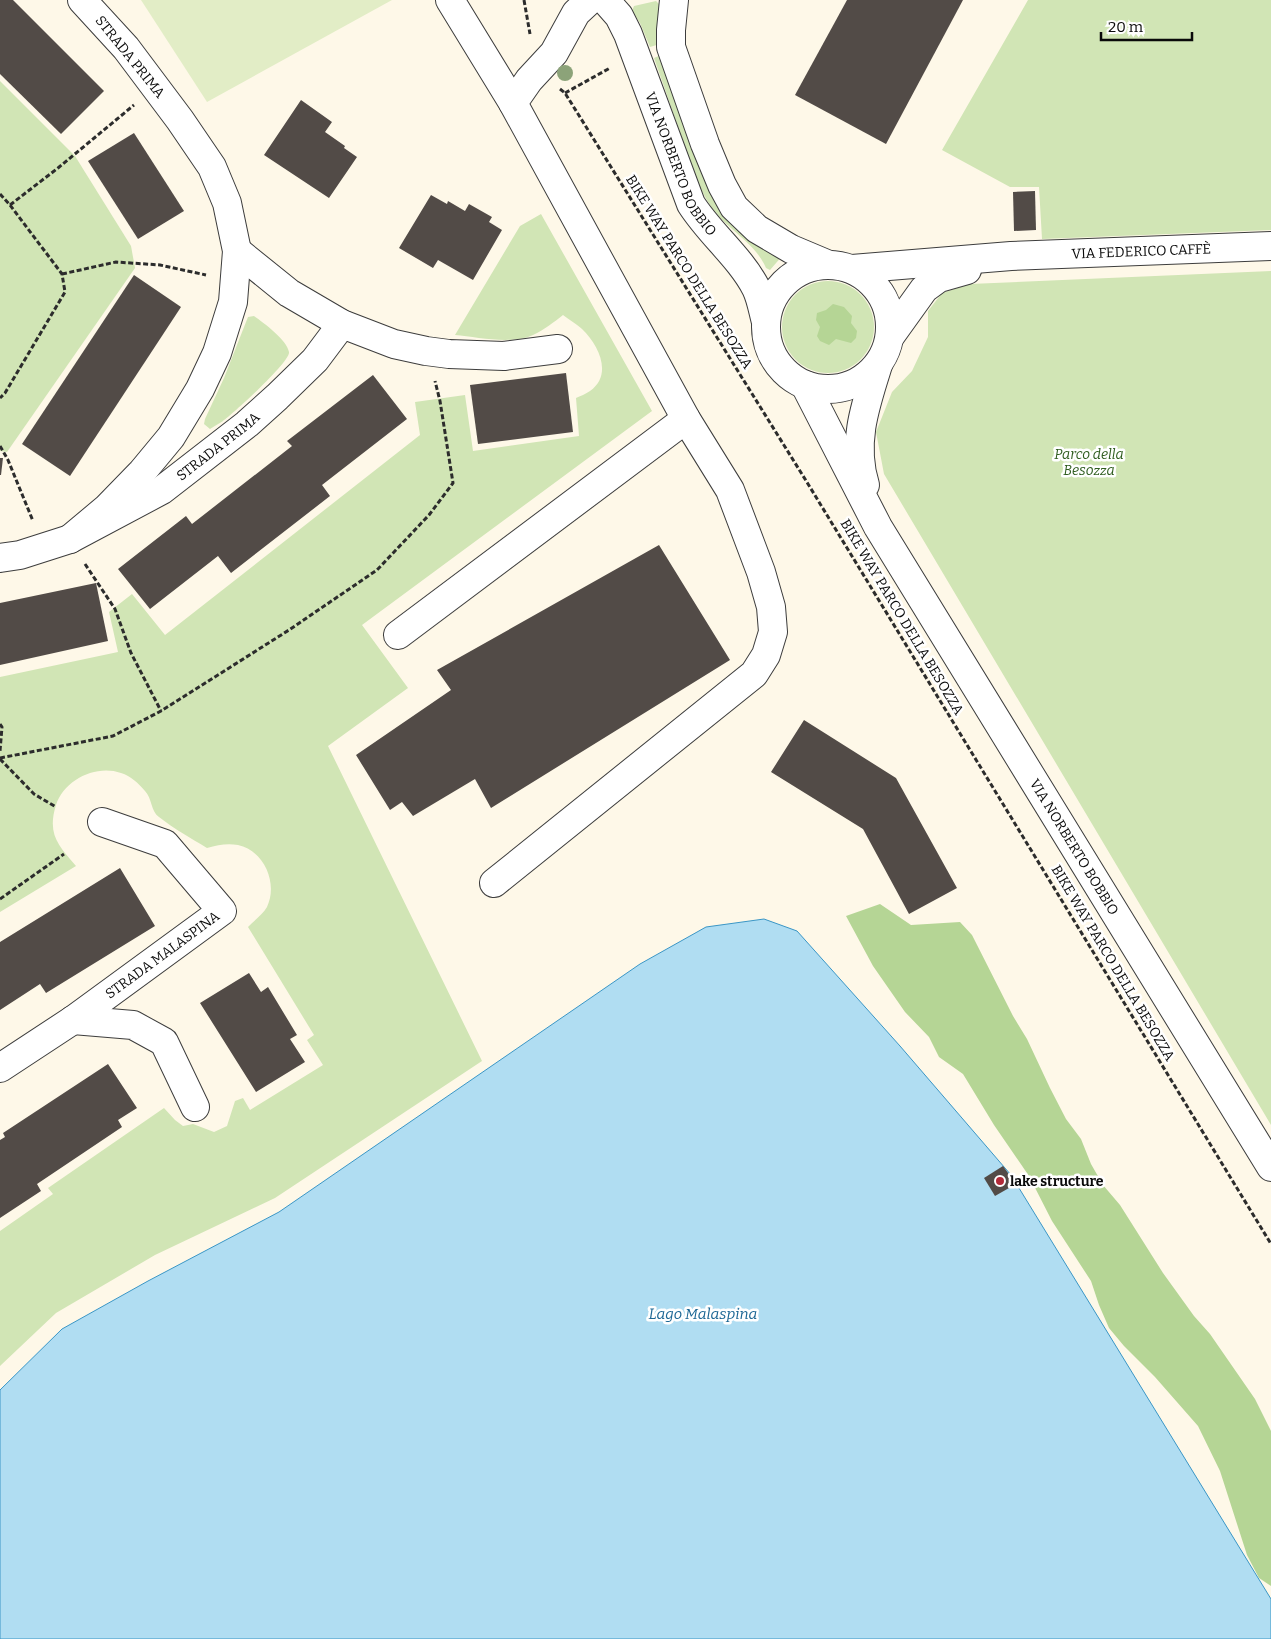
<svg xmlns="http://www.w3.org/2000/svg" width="1271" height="1639" viewBox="0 0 1271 1639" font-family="Bitter,serif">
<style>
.green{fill:#d1e5b5}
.forest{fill:#b5d595}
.pitch{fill:#e2edc6}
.water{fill:#b0ddf2;stroke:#3a96c6}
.building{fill:#524b47}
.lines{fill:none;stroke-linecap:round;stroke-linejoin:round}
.minor-casing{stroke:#3d3d3d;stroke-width:30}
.path{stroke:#2c2c2c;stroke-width:3;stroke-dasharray:5 2.5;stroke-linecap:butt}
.minor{stroke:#fff;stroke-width:28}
.tree{fill:#8ca379}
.poi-dot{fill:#b22a38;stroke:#fff;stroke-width:2}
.labels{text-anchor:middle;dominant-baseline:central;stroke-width:5;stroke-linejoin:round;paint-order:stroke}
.street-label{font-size:14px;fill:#0a0a0a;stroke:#fff}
.park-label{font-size:14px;font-style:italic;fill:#2f5d1f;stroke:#fff}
.poi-label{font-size:14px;font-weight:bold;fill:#0a0a0a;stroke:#fff;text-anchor:start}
.water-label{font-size:15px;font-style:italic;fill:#1b6694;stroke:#fff}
</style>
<rect width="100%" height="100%" fill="#fef8e8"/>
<g class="green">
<path d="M1028 0H1271V230L1042 239 1039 187H1010L942 150Z"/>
<path d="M656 1 659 4 660 44 650 47 640 23 632 11 634 6Z"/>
<path d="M661 55 705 178 783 255 770 270 766 268C754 240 723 228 708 202 698 186 692 167 686 149 675 119 665 89 654 58Z"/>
<path d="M0 81 75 156 131 246 135 268 7 452 0 451Z"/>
<path d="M541 214 652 411 362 625 408 688 328 746 482 1061 275 1198 155 1255 56 1313 0 1366V1231L53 1194 48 1188 164 1108 175 1120 183 1126 193 1124 214 1132 227 1126 235 1101 243 1098 250 1110 323 1065 307 1040 314 1035 248 927C254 921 263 914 267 907 278 884 265 851 238 845 227 843 218 845 207 848 191 838 174 829 159 817 151 812 152 798 145 791 138 783 131 776 121 773 96 764 64 780 56 805 47 834 58 845 76 866L0 912V677L118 652 109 612 132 594 165 635 420 435 415 402 465 395 473 451 579 436 576 398C580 396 586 394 590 391 613 375 599 345 582 329 577 324 569 320 563 315 554 322 544 330 533 335 512 345 477 337 455 335L520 226Z"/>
<path d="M1271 271V1125L884 474 876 432 892 392 912 371 928 337V311L942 293 970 284Z"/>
<circle cx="828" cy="327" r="46"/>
<path d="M254 316C264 323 287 340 289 352 291 361 234 413 223 421 219 424 214 426 210 429L204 424 205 419 224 378 246 322 248 317Z"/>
</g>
<g class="forest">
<path d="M833 304 844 307 852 316 851 323 857 331 856 338 851 343 836 339 829 345 820 341 817 336 820 327 816 320 817 313 826 310Z"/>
<path d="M880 904 911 925 960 922 972 935 1013 1016 1027 1039 1050 1088 1066 1119 1081 1139 1091 1164 1103 1185 1120 1205 1163 1273 1194 1316 1210 1334 1255 1399 1271 1431V1586L1259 1578 1247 1555 1220 1471 1198 1426 1155 1377 1124 1346 1109 1328 1099 1305 1091 1281 1052 1221 1029 1176 994 1125 963 1074 939 1057 929 1037 905 1012 873 966 846 916Z"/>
</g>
<path class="pitch" d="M141 0H392L207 102Z"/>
<path class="water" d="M764 919 797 931 900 1046 1011 1175 1271 1599V1639H0V1390L62 1329 148 1281 279 1212 640 964 706 927Z"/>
<g class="building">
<path d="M0 0H13L104 91 61 134 0 74Z"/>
<path d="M847 0H963L886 144 795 95Z"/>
<path d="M301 100 332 122 325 132 345 146 344 148 357 157 329 198 264 155Z"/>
<path d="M134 133 184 211 138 239 88 161Z"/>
<path d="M1035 191 1036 230 1014 231 1013 192Z"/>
<path d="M431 195 447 204 448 201 465 211 469 204 492 217 489 222 502 230 473 280 438 260 433 268 399 248Z"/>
<path d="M134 275 181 307 70 476 22 444Z"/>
<path d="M566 373 573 432 478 444 470 385Z"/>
<path d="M373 375 407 419 322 485 330 496 231 573 218 556 150 609 118 569 186 516 192 524 292 446 287 441Z"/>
<path d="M0 458H3L1 475H0Z"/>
<path d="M659 545 730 660 491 808 475 779 413 816 402 802 390 810 356 755 451 690 437 670Z"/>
<path d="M96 583 108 641 0 665V603Z"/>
<path d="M804 720 896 778 957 888 909 914 863 829 771 772Z"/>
<path d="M120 868 155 926 46 993 40 984 0 1010V942Z"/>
<path d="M249 973 261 992 268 987 297 1035 290 1039 305 1062 256 1092 200 1003Z"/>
<path d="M108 1064 137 1108 118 1120 122 1127 37 1184 41 1191 0 1218V1140L5 1137 3 1133Z"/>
<path d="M1003 1166 1016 1184 995 1196 984 1178Z"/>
</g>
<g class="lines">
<defs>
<g id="minor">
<path d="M450 0 513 103"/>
<path id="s1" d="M605 0 619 16 628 34 691 204C710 234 740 257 756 288 761 298 763 311 766 322"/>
<path d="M674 0 671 30V47L705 144 722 185 734 207 757 229 791 249 829 265"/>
<path d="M237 251 289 293 342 324 394 344 426 351 449 354 504 356 558 349"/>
<circle cx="828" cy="327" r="62"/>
<path id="s2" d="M852 269 1011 256 1271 246"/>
<path d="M891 335 924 289 939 278 967 270"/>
<path id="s3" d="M805 385 878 527 1271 1167"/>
<path d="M865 485C852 443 865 406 878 365"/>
<path d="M70 539 107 508 142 472 171 437 200 389 217 353 233 302 237 251 227 203 212 167 180 120 126 48 82 0"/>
<path id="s4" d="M0 558 20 555 70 539 162 490 247 424 277 397 315 360 342 324"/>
<path d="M398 635 686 419"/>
<path d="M494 883 754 674 766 655 773 632 771 607 761 572 730 490 686 419 513 103 529 80 554 53 576 13 590 0"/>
<path d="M73 1020 133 1025 164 1042 195 1107"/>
<path id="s5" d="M0 1068 73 1020 222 911 165 844 102 822"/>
</g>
</defs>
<use href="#minor" class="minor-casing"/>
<g class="path">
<path d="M524 0 530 34"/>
<path d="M560 89 565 93 805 479 1271 1244"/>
<path d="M565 93 610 68"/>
<path d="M0 194 10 205 62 274 65 292 5 393 0 398"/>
<path d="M10 205 58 168 134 105"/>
<path d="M62 274 116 262 160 265 206 275"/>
<path d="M0 446 8 460 33 521"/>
<path d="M85 564 115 609 131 653 161 711"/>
<path d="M0 724 2 727 0 751"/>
<path d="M0 758 113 736 161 711 289 630 377 570 429 515 453 483 440 401 435 381"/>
<path d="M0 759 34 794 56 807"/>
<path d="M0 899 64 854"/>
</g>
<use href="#minor" class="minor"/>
</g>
<circle class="tree" cx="565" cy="73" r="8"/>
<circle class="poi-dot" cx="1000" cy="1181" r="5"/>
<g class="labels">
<g class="street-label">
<text transform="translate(130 57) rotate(51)">STRADA PRIMA</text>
<text stroke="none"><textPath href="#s1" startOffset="182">VIA NORBERTO BOBBIO</textPath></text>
<text stroke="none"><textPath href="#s2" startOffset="290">VIA FEDERICO CAFFÈ</textPath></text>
<text transform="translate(689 272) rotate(58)">BIKE WAY PARCO DELLA BESOZZA</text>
<text stroke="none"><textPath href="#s4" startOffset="248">STRADA PRIMA</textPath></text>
<text transform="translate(902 617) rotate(59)">BIKE WAY PARCO DELLA BESOZZA</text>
<text stroke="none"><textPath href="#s3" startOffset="535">VIA NORBERTO BOBBIO</textPath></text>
<text stroke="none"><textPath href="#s5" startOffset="198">STRADA MALASPINA</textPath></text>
<text transform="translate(1113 963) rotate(59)">BIKE WAY PARCO DELLA BESOZZA</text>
</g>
<g class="park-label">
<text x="1089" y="454">Parco della<tspan x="1089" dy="16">Besozza</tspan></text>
</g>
<g class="poi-label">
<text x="1010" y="1181">lake structure</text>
</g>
<g class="water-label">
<text x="703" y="1314">Lago Malaspina</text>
</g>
</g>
<path d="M1101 32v8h91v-8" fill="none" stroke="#0a0a0a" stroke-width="2.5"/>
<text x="1108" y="32" font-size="15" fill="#0a0a0a" stroke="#ffffff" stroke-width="4" paint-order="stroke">20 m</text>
</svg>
